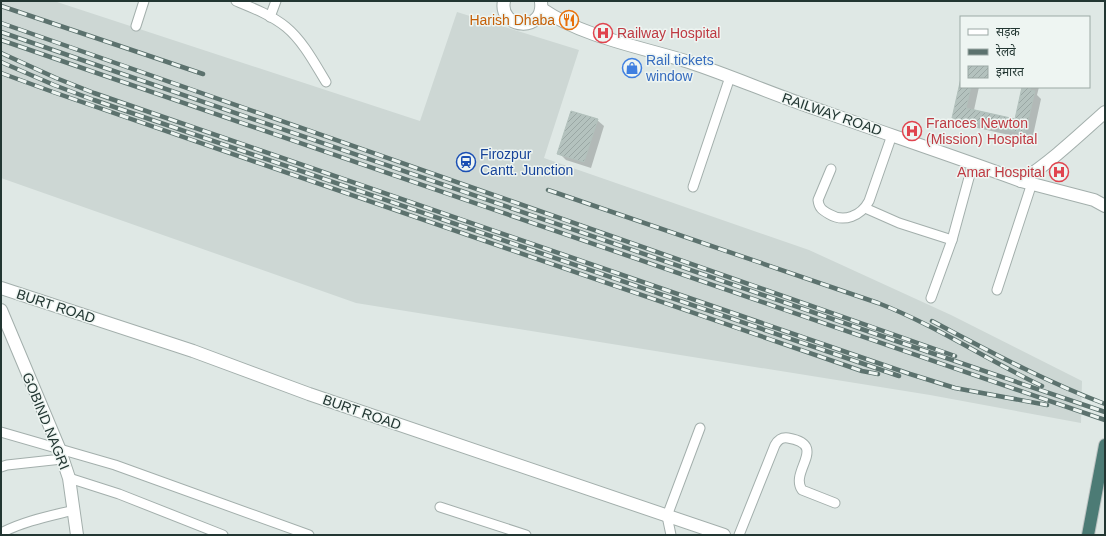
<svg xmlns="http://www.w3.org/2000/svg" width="1106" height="536" viewBox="0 0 1106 536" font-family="Helvetica,'Noto Sans Devanagari',sans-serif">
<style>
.built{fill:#cdd7d4}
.shadow{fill:#0003}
.building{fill:url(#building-hatch);stroke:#b2c1bc}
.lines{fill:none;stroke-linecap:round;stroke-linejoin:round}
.minor-casing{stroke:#a3afac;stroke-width:11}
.tertiary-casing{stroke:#a3afac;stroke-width:14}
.trunk-casing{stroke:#bdc3c2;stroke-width:14}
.minor{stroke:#fff;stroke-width:9}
.tertiary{stroke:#fff;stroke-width:12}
.trunk{stroke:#4c7b75;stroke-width:12}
.rail-casing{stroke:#5c726e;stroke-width:4.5}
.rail{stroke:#eef5f2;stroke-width:3;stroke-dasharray:9;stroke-linecap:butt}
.labels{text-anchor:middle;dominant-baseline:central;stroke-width:3;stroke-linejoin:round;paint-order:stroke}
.food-label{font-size:14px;fill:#c56008;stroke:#eef5f2;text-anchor:end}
.health-label{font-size:14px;fill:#be3a42;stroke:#eef5f2;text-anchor:start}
.shop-label{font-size:14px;fill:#366cbe;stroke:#eef5f2;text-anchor:start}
.street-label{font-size:14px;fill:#223632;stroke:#eef5f2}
.transit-label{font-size:14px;fill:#164399;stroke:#eef5f2;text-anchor:start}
</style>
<defs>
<pattern id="building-hatch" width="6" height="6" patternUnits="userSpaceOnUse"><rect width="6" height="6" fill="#b4c2be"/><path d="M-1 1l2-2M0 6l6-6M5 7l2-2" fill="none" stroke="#9aa7a4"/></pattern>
</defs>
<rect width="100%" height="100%" fill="#dfe8e5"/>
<path class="built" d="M1 1H54L420 121 457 12 579 50 544 158 809 250 951 315 1082 381 1081 423 930 395 356 303 1 178Z"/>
<g class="shadow">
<path d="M961 83V87H979L974 110 1016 120 1023 87H1039L1037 95 1041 99 1032 140 960 124 953 117Z"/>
<path d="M597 120 604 126 591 168 566 160 559 153Z"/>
</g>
<g class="building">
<path d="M961 78V87H971L966 108 1015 119 1022 87H1031L1030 90 1035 91 1025 134 952 118Z"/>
<path d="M571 111 598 119 584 162 557 154Z"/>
</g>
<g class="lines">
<defs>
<g id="minor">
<path d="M236 1C253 8 271 15 286 27 303 41 315 64 326 82"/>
<path d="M270 17 276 1"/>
<path d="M136 26 144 1"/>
<path d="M831 169 818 200C819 208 822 210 829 214 844 223 861 216 869 201L892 135"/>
<path d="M693 187 730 77"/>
<path d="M865 208 899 223 952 240"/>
<path d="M997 290 1032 183"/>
<path d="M931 298 952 240 973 163"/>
<path d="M1 432 115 465 309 535"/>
<path d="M1 467 7 465 62 459"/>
<path d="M69 478 119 494 223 535"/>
<path d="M440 507 526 535"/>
<path d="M1 533C24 521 50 516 74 510"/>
<path d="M671 535 667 516 700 428"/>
<path d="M739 535 775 445C778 440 781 437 788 438 829 445 789 471 802 490L835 503"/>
</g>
<g id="tertiary">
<path d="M504 1C498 29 545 33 541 2"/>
<path d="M542 9C583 37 641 47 689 62 734 77 779 97 825 112 890 135 956 157 1021 181 1052 161 1078 136 1105 112"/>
<path d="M1021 181 1094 200 1105 206"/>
<path d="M1 288 193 351 309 394 724 535"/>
<path d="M1 310 59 448 69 478 77 535"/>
</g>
<path id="trunk" d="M1088 535 1105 445"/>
</defs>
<use href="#minor" class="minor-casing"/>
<use href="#tertiary" class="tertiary-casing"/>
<use href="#trunk" class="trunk-casing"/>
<use href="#minor" class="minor"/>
<use href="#tertiary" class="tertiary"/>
<use href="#trunk" class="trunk"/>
<defs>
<g id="rail">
<path d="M1 6 203 74"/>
<path d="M1 23 955 356"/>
<path d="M1 32 899 342 1105 412"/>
<path d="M1 40 1105 420"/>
<path d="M1 53 56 78 94 93 910 374 955 388 1047 405"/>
<path d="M1 62 54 85 94 100 899 376"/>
<path d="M1 73 53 92 862 371 878 374"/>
<path d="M548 190 878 303C935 325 987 360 1042 386"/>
<path d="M932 321C989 351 1044 381 1105 404"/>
</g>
</defs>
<use href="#rail" class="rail-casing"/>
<use href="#rail" class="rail"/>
</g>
<defs>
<symbol id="restaurant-ring" viewBox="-11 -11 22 22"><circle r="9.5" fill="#eef5f2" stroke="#e8710a" stroke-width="1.5"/><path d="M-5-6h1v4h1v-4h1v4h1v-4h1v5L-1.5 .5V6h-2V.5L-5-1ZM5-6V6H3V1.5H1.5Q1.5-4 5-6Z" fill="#e8710a"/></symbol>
<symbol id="hospital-ring" viewBox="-11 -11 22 22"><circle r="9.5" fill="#eef5f2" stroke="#e0444e" stroke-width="1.5"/><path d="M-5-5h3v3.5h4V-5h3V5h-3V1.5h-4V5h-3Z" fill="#e0444e"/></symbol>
<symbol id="shop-ring" viewBox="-11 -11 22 22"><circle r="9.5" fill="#eef5f2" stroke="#3f7fe0" stroke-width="1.5"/><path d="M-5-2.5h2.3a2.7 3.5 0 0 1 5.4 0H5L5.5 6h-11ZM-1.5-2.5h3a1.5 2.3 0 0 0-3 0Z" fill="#3f7fe0"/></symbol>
<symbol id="station-ring" viewBox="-11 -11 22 22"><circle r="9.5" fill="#eef5f2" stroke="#1a4fb4" stroke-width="1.5"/><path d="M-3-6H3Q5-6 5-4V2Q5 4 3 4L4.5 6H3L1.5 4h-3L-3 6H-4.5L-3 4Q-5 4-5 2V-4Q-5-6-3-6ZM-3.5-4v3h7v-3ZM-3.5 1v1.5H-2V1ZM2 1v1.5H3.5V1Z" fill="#1a4fb4"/></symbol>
</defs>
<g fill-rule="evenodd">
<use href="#restaurant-ring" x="558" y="9" width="22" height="22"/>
<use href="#hospital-ring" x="592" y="22" width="22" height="22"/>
<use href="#shop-ring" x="621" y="57" width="22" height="22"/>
<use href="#hospital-ring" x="901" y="120" width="22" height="22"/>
<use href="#station-ring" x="455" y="151" width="22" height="22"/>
<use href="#hospital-ring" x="1048" y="161" width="22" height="22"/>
</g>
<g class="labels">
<g class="food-label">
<text x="555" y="20">Harish Dhaba</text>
</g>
<g class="health-label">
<text x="617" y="33">Railway Hospital</text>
<text x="926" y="123">Frances Newton<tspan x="926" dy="16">(Mission) Hospital</tspan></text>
<text x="1045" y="172" text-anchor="end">Amar Hospital</text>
</g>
<g class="shop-label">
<text x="646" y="60">Rail tickets<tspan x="646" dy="16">window</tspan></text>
</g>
<g class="street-label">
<text transform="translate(832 114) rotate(19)">RAILWAY ROAD</text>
<text transform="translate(56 306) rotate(18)">BURT ROAD</text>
<text transform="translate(362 412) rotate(19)">BURT ROAD</text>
<text transform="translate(46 421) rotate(68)">GOBIND NAGRI</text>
</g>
<g class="transit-label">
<text x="480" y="154">Firozpur<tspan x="480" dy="16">Cantt. Junction</tspan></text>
</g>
</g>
<rect width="1106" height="536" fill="none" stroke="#223632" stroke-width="4"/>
<rect x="960" y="16" width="130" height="72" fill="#eef5f2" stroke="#9ca9a5"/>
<rect x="968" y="29" width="20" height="6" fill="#ffffff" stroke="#9ca9a5"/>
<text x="996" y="36" font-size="12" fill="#223632">सड़क</text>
<rect x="968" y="49" width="20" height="6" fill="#5c726e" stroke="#9ca9a5"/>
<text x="996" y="56" font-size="12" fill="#223632">रेलवे</text>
<rect x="968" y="66" width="20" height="12" fill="url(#building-hatch)" stroke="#9ca9a5"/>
<text x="996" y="76" font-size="12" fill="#223632">इमारत</text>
</svg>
